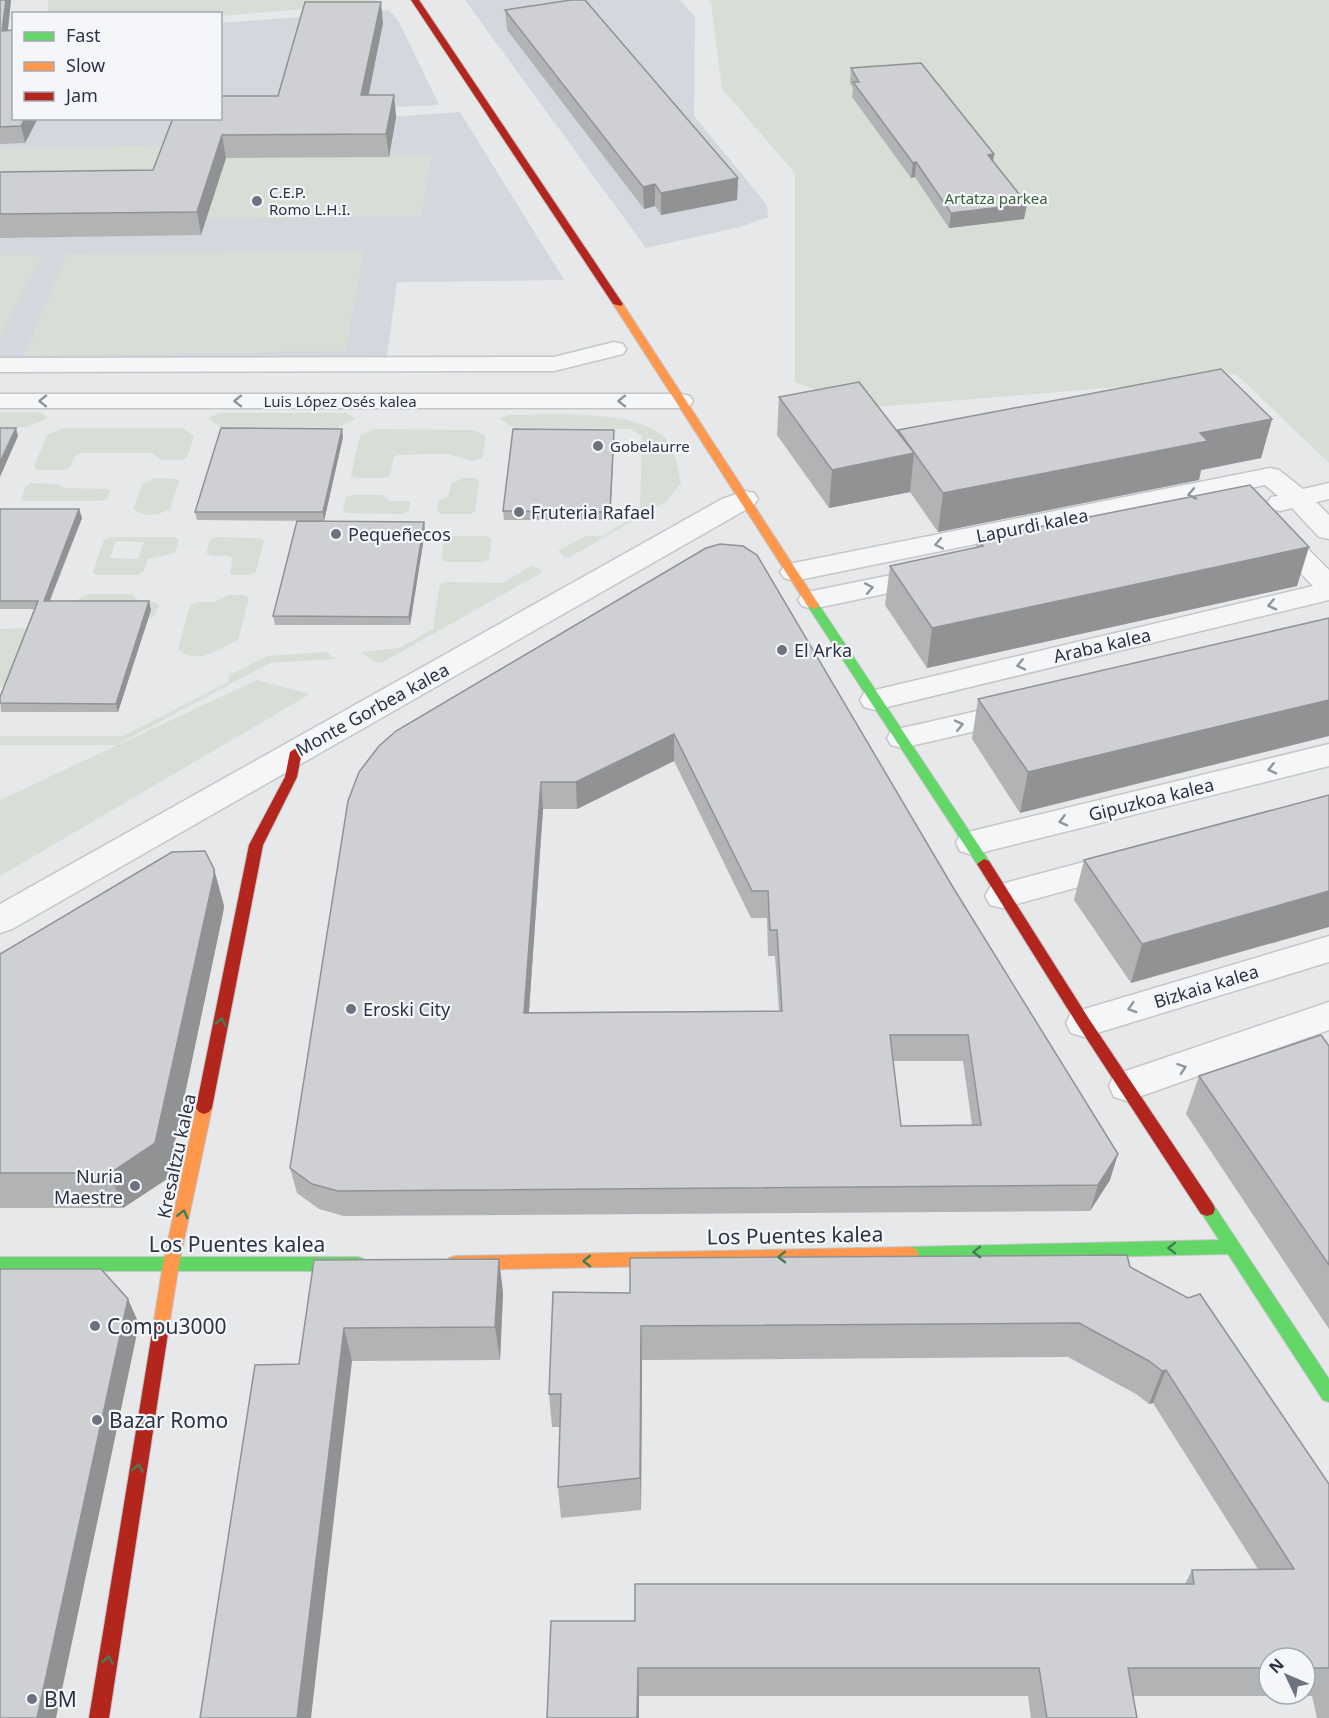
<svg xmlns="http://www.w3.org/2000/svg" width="1329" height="1718" viewBox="0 0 1329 1718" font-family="'Noto Sans',sans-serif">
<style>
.built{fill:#d4d7dd}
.green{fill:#d6ded6;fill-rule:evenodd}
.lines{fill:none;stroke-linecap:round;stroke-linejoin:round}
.street-casing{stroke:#c4c6c8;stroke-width:3}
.fast-casing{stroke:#c4c6c8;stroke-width:2}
.slow-casing{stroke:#c4c6c8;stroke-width:2}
.jam-casing{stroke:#c4c6c8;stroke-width:2}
.street{fill:#f5f6f7;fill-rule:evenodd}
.fast{fill:#63d668;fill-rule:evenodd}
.slow{fill:#ff974d;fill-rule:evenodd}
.jam{fill:#b3261e;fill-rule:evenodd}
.wall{fill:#b1b3b5;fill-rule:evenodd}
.shaded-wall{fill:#909294}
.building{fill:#ced0d3;stroke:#909294;stroke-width:1.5;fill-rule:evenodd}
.oneway{stroke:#90959e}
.oneway2{stroke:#447d55}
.poi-dot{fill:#6c737f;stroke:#f4f6f9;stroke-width:2}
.labels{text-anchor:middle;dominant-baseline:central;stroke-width:4.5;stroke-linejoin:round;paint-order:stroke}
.far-poi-label{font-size:15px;fill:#2b3445;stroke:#f4f6f9;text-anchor:start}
.far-park-label{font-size:15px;fill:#3f6138;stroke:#f4f6f9}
.far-street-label{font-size:15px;fill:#2b3445;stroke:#f4f6f9}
.poi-label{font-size:18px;fill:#2b3445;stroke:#f4f6f9;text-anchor:start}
.street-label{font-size:18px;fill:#2b3445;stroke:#f4f6f9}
.near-street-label{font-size:21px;fill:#2b3445;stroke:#f4f6f9}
.near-poi-label{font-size:21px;fill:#2b3445;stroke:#f4f6f9;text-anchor:start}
</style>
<rect width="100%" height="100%" fill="#e6e8ea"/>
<g class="built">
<path d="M465 0H680L695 17 694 116 767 205 768 217 740 227 646 248Z"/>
<path d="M389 10 399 22 439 105 221 115 220 23Z"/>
<path d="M460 112 564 280 397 282 386 364H0V122L36 118H220L221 117 402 116Z"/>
</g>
<g class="green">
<path d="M48 0H377L379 3 221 16 220 14H48Z"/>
<path d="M708 0H1329V463L1236 374 1181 382 864 408 795 382V173L722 89 711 3Z"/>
<path d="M186 145 171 191 0 194V148Z"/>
<path d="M431 155 422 216 206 219 226 157Z"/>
<path d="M364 250 346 351 24 356 66 254Z"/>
<path d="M0 255H42L0 338Z"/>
<path d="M0 412H40L48 418 26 427H0Z"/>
<path d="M220 413H347L355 419 335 429H223L208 418Z"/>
<path d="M508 415C547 415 645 407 669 443 676 453 678 471 681 483L667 501 568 558 564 557 558 551 585 536H603L640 513 642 436 630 429 515 428 499 419Z"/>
<path d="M65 428H183L194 436 187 458 182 460H160L153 453H80L75 456 70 467 65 470H37L34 467 47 435Z"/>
<path d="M374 429 474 430 486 437 482 458C470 465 462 457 451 455 435 452 415 455 398 455L394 457 390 476 385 478H355L351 475 360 436Z"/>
<path d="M155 478 176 479 179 481 170 509C156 516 146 518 133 509L142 485Z"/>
<path d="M463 478H475L479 480 475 512 470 514H441L437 511 439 500 448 497 451 484Z"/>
<path d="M31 483 58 484 64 488 107 489 110 491 107 499 102 501H24L21 499 26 486Z"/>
<path d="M351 495H381L390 501H407L410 503 409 511 404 514 347 513 343 510 346 498Z"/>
<path d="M449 536H487L492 539 489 560 484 562H445L442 559 444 539Z"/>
<path d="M110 537H175L179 540 175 553 148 559 143 572 138 575H96L93 572 104 540ZM116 541 144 542 138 559 110 558Z"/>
<path d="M215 537 260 538 264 540 256 572 250 575H233L230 573 233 558C225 553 214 559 206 553L210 540Z"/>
<path d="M531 566 542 570 541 573 381 663 376 662 361 652 399 648 433 629 440 584 443 582 502 583Z"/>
<path d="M89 594H132L140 602H155L159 605 155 615 149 619 151 610 71 603Z"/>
<path d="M228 595H245L249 598 238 640C218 650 198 666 178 649L190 605 196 602H214Z"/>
<path d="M33 628 10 687H0V629Z"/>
<path d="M326 652 335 659 270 663 116 745H0V736H123L228 682 230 675 267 656Z"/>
<path d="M257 680 310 694 0 876V800Z"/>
</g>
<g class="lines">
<defs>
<g id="street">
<path d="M614 342 623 344 626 349 623 354 554 371 0 372V358L554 357Z"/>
<path d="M0 394H681L690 396 693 401 690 406 681 408H0Z"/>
<path d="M1270 468 1279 470 1303 489 1329 483V499L1316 502 1329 515V539L1319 537 1292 508 1280 511 1271 509 1267 503 1271 497 1278 496 1265 485 794 581 784 578 780 572 784 566 794 563Z"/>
<path d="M745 491 754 493 758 499 754 505 12 929 0 933V904L722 499Z"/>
<path d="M1273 522 1283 524 1329 570V600L875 710 864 707 860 700 864 693 875 690 1313 586 1259 530 1263 524Z"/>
<path d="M931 567 941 570 945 576 941 582 812 609 802 606 798 600 802 594 812 591Z"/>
<path d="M1017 702 1028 705 1032 712 1028 719 902 748 891 745 887 738 891 731 902 728Z"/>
<path d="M1329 744V766L972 855 960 851 956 843 960 835 972 831Z"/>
<path d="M1125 851 1137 855 1142 863 1137 871 1002 908 990 905 985 896 990 887Z"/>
<path d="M1329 936V962L1084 1037 1071 1033 1066 1023 1071 1013Z"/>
<path d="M1329 1002V1030L1127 1101 1114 1097 1109 1086 1114 1075Z"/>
</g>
<g id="fast">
<path d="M813 601 817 602 989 861 991 864 989 867H979L807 605Z"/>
<path d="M1207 1202 1213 1204 1329 1379V1402L1323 1400 1228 1254 910 1261 904 1259 902 1254 904 1249 910 1247 1219 1240 1199 1209 1201 1204Z"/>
<path d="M0 1257H358L364 1259 366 1264 364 1269 358 1271H0Z"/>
</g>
<g id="slow">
<path d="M618 301 623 304 819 605 817 608 813 609 807 605 613 304Z"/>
<path d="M204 1102 209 1104 212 1108 179 1264 168 1333 166 1338 160 1341 154 1338 152 1333 163 1264 196 1108 199 1104Z"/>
<path d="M910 1247 916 1249 918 1254 916 1259 910 1261 455 1270 449 1268 447 1263 449 1258 455 1256Z"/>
</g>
<g id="jam">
<path d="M411 0H419L623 304 621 306 613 304Z"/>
<path d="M296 748 302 752 297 777 263 845 212 1108 209 1112 204 1114 199 1112 196 1108 249 845 285 777 290 752Z"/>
<path d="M984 859 989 861 1089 1019 1213 1204 1215 1209 1213 1214 1207 1216 1201 1214 1079 1027 977 864Z"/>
<path d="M160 1325 166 1328 168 1333 109 1718H89L152 1333 154 1328Z"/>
</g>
</defs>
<use href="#street" class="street-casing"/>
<use href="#fast" class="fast-casing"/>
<use href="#slow" class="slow-casing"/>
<use href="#jam" class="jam-casing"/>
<use href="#street" class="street"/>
<use href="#fast" class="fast"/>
<use href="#slow" class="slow"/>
<use href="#jam" class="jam"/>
</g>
<g class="wall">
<path d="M0 0H11L8 30 38 118 25 143 0 144Z"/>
<path d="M505 10 738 178 737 200 661 215 655 206 644 209 507 30Z"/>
<path d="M383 23 368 95H394L396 117 389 157 226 158 201 235 0 238V172L153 170 278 96Z"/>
<path d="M851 68 994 154 993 161 1027 204 1024 219 949 228 915 177 911 178 852 97 853 88 850 83Z"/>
<path d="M779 397 898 431 1272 419 1261 458 1201 470 1199 480 938 532 910 492 829 508 777 435Z"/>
<path d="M343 437 324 521 197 520 195 512Z"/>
<path d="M614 438 610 520H504L503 511Z"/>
<path d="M0 509H79L82 518 50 601 151 610 118 712H1L0 697 34 609H0Z"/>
<path d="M424 522 425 531 410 625H275L273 616Z"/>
<path d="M978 539 1297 586 927 668 885 605 890 566 976 548Z"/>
<path d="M706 548 1110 1180 1090 1211 344 1216 319 1209 297 1193 290 1168 348 801ZM674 761 751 918H767L768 956H775L779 1011 529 1012 543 809H577ZM893 1061H963L972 1125 901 1126Z"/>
<path d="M1329 618 1020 813 972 739 978 699Z"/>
<path d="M1329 795 1131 983 1074 900 1084 860Z"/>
<path d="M214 869 224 906 223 913 167 1179 123 1208H0V954Z"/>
<path d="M1329 1046V1329L1186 1114 1199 1076Z"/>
<path d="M499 1259 503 1293 500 1360 352 1361 299 1364 314 1260Z"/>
<path d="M1130 1267 1329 1484V1718H1317L1312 1696H1133L1137 1718H1031L1028 1696H639V1718H547L635 1621 1185 1584 1192 1570 1258 1569 1153 1403 1149 1404 1136 1394 1068 1357 642 1360 641 1510 561 1518 558 1487 560 1427H552L549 1394 630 1293ZM1269 1658H1305V1694H1269Z"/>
</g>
<g class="shaded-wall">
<path d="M6 0H11L6 47 2 31Z"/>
<path d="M381 2 383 23 364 118 361 95Z"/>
<path d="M394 95 396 117 389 157 386 134Z"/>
<path d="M25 118H38L25 143 21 126Z"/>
<path d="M222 135 226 158 201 235 197 212Z"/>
<path d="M994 154 992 169 988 155Z"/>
<path d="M916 162 915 177 911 178 913 163Z"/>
<path d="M738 178 737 200 661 215V193Z"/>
<path d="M655 184V206L644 209 643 187Z"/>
<path d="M1027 204 1024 219 949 228 951 213Z"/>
<path d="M1272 419 1261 458 1201 470 1199 480 938 532 943 493 1200 433Z"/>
<path d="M16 428 18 436 0 477V462Z"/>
<path d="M342 429 343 437 324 521 323 512Z"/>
<path d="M614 430V438L610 520V512Z"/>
<path d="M914 453 910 492 829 508 832 470Z"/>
<path d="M79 509 82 518 46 609 44 601Z"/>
<path d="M424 522 425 531 410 625 409 617Z"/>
<path d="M1309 547 1297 586 927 668 932 628Z"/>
<path d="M149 601 151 610 118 712 116 704Z"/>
<path d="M1329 700V736L1020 813 1028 772Z"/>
<path d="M674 734V761L577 809 576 782Z"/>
<path d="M541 782 543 809 527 1039 524 1013Z"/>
<path d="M214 869 224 906 223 913 167 1179 123 1208 110 1173Z"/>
<path d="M1329 891V927L1131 983 1142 944Z"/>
<path d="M1118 1154 1110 1180 1090 1211 1098 1185Z"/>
<path d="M499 1259 503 1293 500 1360 495 1327Z"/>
<path d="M128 1299 139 1324 56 1718H37Z"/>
<path d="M641 1326 642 1360 641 1510 640 1478Z"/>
<path d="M344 1328 352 1361 311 1718H297Z"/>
<path d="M1166 1370 1153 1403 1149 1404 1162 1371Z"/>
<path d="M638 1668 639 1696V1718H637Z"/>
</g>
<g class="building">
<path d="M0 0H6L2 31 14 30V118H25L21 126 0 127Z"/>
<path d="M571 0H585L738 178 661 193 655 184 643 187 505 10Z"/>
<path d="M305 2H381L361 95H394L386 134 222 135 197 212 0 214V172L153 170 173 118H220V96H278Z"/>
<path d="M921 63 994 154 988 155 1027 204 951 213 916 162 913 163 853 82H859L851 68Z"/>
<path d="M1221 369 1272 419 1200 433 1208 441 943 493 898 430Z"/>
<path d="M859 382 914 453 832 470 779 397Z"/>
<path d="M0 428H16L0 462Z"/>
<path d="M221 428 342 429 323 512H195Z"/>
<path d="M513 429 614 430 610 512 503 511Z"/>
<path d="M1250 485 1309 547 932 628 890 566 983 546 978 539Z"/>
<path d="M0 509H79L44 601H149L116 704 0 703V697L38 601H0Z"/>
<path d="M297 521 424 522 409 617 273 616Z"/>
<path d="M720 544 743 546 757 555 954 889 1118 1154 1098 1185 338 1191 312 1184 290 1168 348 801 359 772 379 746 396 731 706 548ZM674 734 752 891H768L770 930H777L782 1011 524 1013 541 782H576ZM890 1035H968L981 1125 901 1126Z"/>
<path d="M1329 618V700L1028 772 978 699Z"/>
<path d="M1329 795V891L1142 944 1084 860Z"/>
<path d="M205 851 214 869V876L155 1143 110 1173H0V954L172 852Z"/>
<path d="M1321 1035 1329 1046V1265L1199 1076Z"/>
<path d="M1127 1255 1130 1267 1188 1298 1200 1294 1329 1484V1668H1305V1658H1269V1668H1128L1137 1718H1047L1039 1668H638L637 1718H547L551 1621H635V1584H1194L1192 1570 1294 1569 1166 1370 1162 1371 1149 1361 1079 1323 641 1326 640 1478 558 1487 561 1394H549L553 1292 630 1293V1258Z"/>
<path d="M499 1259 495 1327 344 1328 297 1718H200L255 1365 299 1364 314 1260Z"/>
<path d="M0 1269H101L128 1299 37 1718H0Z"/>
</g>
<defs><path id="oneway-chevron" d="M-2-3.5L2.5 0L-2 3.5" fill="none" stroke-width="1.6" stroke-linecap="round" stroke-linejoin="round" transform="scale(1.5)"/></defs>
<g class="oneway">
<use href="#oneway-chevron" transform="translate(43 401) rotate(-180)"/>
<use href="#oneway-chevron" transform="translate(238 401) rotate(-180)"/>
<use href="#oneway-chevron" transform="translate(622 401) rotate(180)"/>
<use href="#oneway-chevron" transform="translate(1192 494) rotate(169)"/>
<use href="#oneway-chevron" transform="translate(939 544) rotate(169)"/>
<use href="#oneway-chevron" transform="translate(869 588) rotate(-11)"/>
<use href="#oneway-chevron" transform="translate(1272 605) rotate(167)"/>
<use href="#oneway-chevron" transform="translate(1021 665) rotate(167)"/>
<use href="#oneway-chevron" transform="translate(959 725) rotate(-13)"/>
<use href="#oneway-chevron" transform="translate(1272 769) rotate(166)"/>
<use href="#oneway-chevron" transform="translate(1063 821) rotate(166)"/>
<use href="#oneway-chevron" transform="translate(1132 1008) rotate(163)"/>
<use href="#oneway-chevron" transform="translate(1182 1068) rotate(-19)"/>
</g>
<g class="oneway2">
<use href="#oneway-chevron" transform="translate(221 1022) rotate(-79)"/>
<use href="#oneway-chevron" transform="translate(183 1214) rotate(-77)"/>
<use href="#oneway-chevron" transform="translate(1172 1248) rotate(179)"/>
<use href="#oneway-chevron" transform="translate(977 1252) rotate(179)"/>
<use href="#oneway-chevron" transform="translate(782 1257) rotate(179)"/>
<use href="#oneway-chevron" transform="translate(587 1261) rotate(179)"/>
<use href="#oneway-chevron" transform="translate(138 1468) rotate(-81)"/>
<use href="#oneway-chevron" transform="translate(108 1660) rotate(-81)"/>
</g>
<g class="poi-dot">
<circle cx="257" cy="201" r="6"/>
<circle cx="598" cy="446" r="6"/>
<circle cx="519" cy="512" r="6"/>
<circle cx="336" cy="534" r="6"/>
<circle cx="782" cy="650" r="6"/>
<circle cx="351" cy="1009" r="6"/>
<circle cx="135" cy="1186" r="6"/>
<circle cx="95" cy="1326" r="6"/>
<circle cx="97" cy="1420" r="6"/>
<circle cx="32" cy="1699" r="6"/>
</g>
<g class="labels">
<g class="far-poi-label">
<text x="269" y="192">C.E.P.<tspan x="269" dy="17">Romo L.H.I.</tspan></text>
<text x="610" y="446">Gobelaurre</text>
</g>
<g class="far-park-label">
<text x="996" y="198">Artatza parkea</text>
</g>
<g class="far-street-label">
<text x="340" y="401">Luis López Osés kalea</text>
</g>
<g class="poi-label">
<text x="531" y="512">Fruteria Rafael</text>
<text x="348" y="534">Pequeñecos</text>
<text x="794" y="650">El Arka</text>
<text x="363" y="1009">Eroski City</text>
<text x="123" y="1176" text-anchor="end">Nuria<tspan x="123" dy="21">Maestre</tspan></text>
</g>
<g class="street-label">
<text transform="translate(1032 525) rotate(-11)">Lapurdi kalea</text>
<text transform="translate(1102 645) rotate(-13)">Araba kalea</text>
<text transform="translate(372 709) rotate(-29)">Monte Gorbea kalea</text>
<text transform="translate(1151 799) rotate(-14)">Gipuzkoa kalea</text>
<text transform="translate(1206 986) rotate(-17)">Bizkaia kalea</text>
<text transform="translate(176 1156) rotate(-78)">Kresaltzu kalea</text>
</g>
<g class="near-street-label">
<text transform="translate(795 1235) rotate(-1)">Los Puentes kalea</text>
<text x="237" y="1244">Los Puentes kalea</text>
</g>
<g class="near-poi-label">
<text x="107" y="1326">Compu3000</text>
<text x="109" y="1420">Bazar Romo</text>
<text x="44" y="1699">BM</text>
</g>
</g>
<rect x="12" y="12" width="210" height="108" fill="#f4f6f9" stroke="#a4a8b1" stroke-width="1.5"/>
<rect x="24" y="32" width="30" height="9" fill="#63d668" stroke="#a4a8b1" stroke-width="1.5"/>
<text x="66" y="42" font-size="18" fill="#2b3445">Fast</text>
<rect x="24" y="62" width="30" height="9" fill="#ff974d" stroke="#a4a8b1" stroke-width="1.5"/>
<text x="66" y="72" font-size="18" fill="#2b3445">Slow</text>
<rect x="24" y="92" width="30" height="9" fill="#b3261e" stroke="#a4a8b1" stroke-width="1.5"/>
<text x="66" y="102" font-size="18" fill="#2b3445">Jam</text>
<g transform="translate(1287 1676) rotate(314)"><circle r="28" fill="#f4f6f9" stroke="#a4a8b1" stroke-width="1.5"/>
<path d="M0-4.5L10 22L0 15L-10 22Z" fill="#6c737f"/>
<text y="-9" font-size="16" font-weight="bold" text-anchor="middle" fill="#2b3445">N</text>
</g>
</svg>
